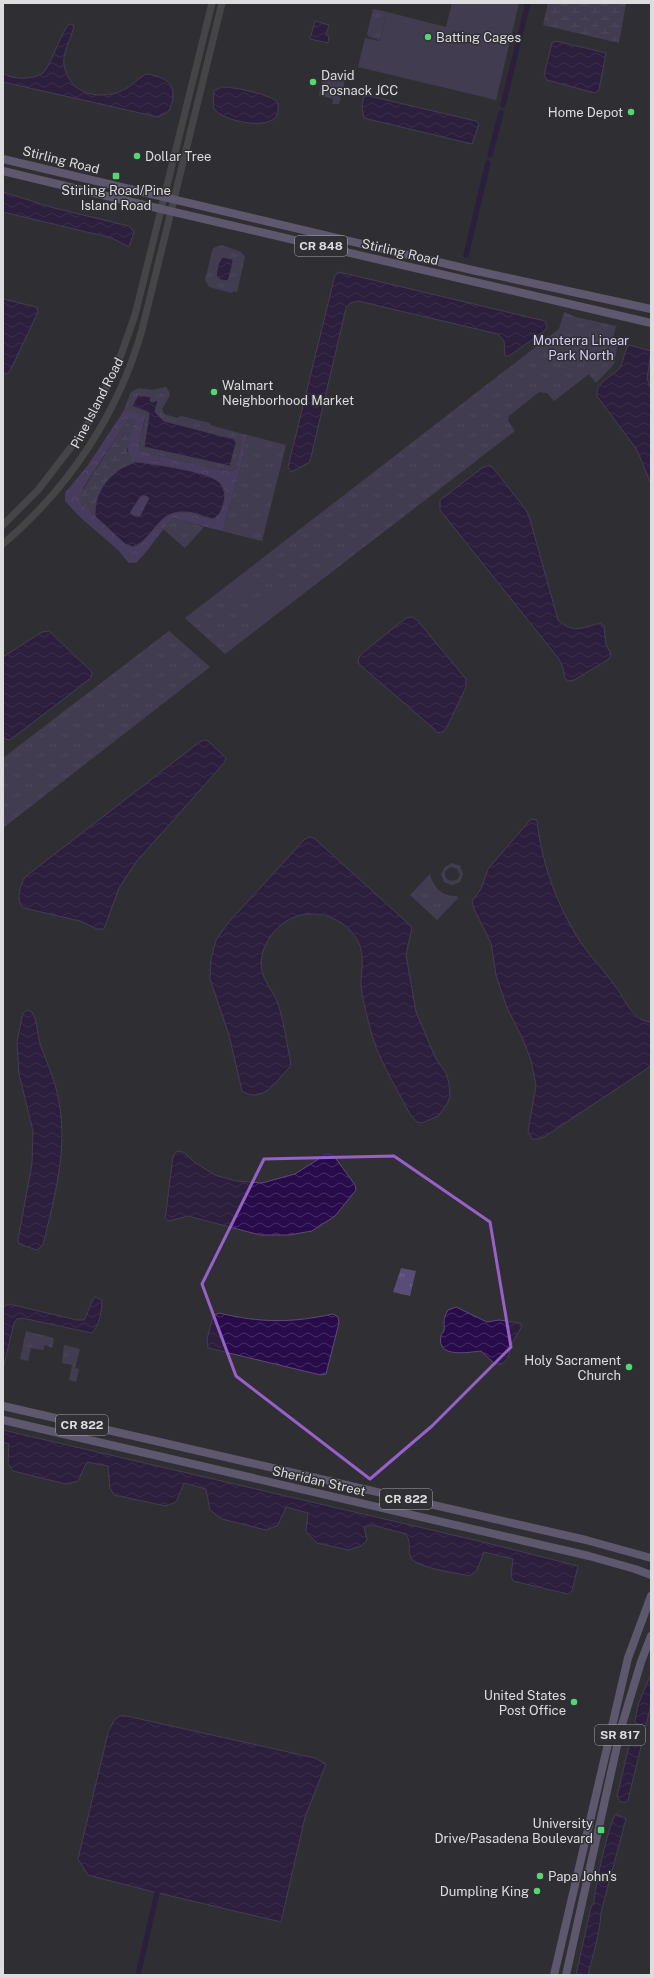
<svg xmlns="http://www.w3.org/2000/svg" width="654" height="1978" viewBox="0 0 654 1978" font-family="'Public Sans',sans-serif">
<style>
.grass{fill:url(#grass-tufts);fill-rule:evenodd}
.forest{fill:url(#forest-crowns);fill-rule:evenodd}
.wetland{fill:url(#wetland-marsh)}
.pitch{fill:#594c76}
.water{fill:url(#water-waves);stroke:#5e4a77;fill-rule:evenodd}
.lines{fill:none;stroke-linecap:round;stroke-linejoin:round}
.canal{stroke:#280b4b;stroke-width:5.5}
.secondary{stroke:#605f63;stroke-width:7}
.primary{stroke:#988ab6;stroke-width:8}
.marked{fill:none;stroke:#9861c9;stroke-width:3;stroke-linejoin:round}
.poi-dot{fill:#54d672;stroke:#302f33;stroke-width:1.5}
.labels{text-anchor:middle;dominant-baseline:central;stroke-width:3;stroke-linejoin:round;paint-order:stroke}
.shield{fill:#302f33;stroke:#a9a9ab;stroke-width:1}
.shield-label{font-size:12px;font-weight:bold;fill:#dddddf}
.poi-label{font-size:13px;fill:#dddddf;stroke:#302f33;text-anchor:start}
.street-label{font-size:13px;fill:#dddddf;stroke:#302f33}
.park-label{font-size:13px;fill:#d7ccf3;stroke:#302f33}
</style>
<defs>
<pattern id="grass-tufts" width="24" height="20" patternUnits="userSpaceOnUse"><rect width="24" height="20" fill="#594c76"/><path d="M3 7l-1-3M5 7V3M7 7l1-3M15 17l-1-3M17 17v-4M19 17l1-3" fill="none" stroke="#706589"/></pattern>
<pattern id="forest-crowns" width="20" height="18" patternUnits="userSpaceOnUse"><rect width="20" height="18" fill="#644c90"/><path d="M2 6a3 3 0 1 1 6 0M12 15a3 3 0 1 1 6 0" fill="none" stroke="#7a659f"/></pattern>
<pattern id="wetland-marsh" width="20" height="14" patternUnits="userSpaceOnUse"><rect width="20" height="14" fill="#594c76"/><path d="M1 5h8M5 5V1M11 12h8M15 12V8" fill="none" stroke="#706589"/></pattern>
<pattern id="water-waves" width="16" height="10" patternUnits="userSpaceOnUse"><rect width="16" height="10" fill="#280b4b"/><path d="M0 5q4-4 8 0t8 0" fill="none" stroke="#472e64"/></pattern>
</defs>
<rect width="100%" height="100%" fill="#302f33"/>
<g class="grass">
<path d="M373 9 387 12 380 40 369 37 367 34Z"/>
<path d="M323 75 346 76 339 104H332L333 99 319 95Z"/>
<path d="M222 245 241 252 245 257 237 292 233 291 232 293 209 287 205 280 213 248Z"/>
<path d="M564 312 576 317 616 326 612 342 618 343 614 364 596 383 589 374 554 401 547 393 539 392 509 416 508 421 515 431 225 654 185 618 559 329Z"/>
<path d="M166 387 170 393 169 397 162 409 164 414 177 418 181 416 210 423V425L243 434 236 470 225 471 140 451 139 446 145 419 141 414 123 412 131 392 139 388 152 390Z"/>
<path d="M247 435 286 445 262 541 222 531 236 483C240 477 245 444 247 435Z"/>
<path d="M172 518 204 527 185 548 163 529Z"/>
<path d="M169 631 210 667 3 828V758Z"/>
<path d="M452 863 460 866 463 874 460 882 452 885 444 882 441 874 445 867ZM451 867 457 869 460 874 458 879 453 881 448 880 445 876V871Z"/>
<path d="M430 874C433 888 443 897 457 896L458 898 437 920 410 895Z"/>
<path d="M401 1268 416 1271 410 1296 393 1292Z"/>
<path d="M26 1331 54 1338 52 1348 45 1345 43 1350 31 1348 28 1361 20 1359Z"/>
<path d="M64 1345 80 1349 75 1368 79 1369 76 1382 69 1380 72 1365 62 1363Z"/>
</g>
<g class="forest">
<path d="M127 411 141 414 145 416 139 446 140 451 225 471 236 470 243 434 247 435C245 444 240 477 236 483L222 531 172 518 146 552 136 563H129L118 550 80 517 65 501V493L88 465 123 412ZM128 419 135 420 127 445 129 455 136 462 151 464 207 518C169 501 163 520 140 544H125L82 504 83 488Z"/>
<path d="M141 496H146L149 498 140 516H135L131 514V511Z"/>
</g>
<g class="wetland">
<path d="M548 3H626L619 43 543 25Z"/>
<path d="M132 418 135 420 127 445V452L136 462C112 469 94 490 95 516L82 504 79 496 128 419Z"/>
</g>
<g class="pitch">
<path d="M452 3H519L496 100 358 67 365 38 380 41 387 12 446 27Z"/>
<path d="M251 575 259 585 237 602 229 591Z"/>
<path d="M284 586 293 598 255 626 246 615Z"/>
</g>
<g class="water">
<path d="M315 21 329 25 326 35 329 36 328 43 310 39Z"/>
<path d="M70 24 74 25C72 39 60 54 65 69 72 97 105 101 127 88 134 84 140 76 147 74 151 74 155 76 159 77 176 83 175 96 169 111L158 117 3 82V73C13 80 33 80 43 73 53 62 61 30 70 24Z"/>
<path d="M556 41 606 53 599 90 595 93 547 80 544 75 552 43Z"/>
<path d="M222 87C233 87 272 94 278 103 278 108 279 114 275 118 263 129 225 121 215 110 212 106 214 96 214 91Z"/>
<path d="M364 96H369L476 121 479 124 472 144 364 118 362 107Z"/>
<path d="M3 192 54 208 129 226 134 232 129 247 112 238 3 212Z"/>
<path d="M222 257 232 259 233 262 228 281 221 280 216 276 218 265Z"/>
<path d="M339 272 545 321 547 327 544 331 509 356H505L504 341 498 334 358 301 350 303 346 308 311 457 309 463 291 472 288 467 335 275Z"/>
<path d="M3 299 33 306 37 308 38 312 11 369 7 374H3Z"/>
<path d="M629 345 651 351 647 379 651 389V484L637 450 597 396C595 383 611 377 619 369 624 363 623 352 629 345Z"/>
<path d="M138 395 151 397 150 401 153 402 158 400 155 412 164 421 234 439 236 443 230 466 144 447 149 415 148 412 132 406Z"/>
<path d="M136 462C153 464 207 471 219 482 224 487 226 495 224 502 222 510 220 515 213 519 203 517 195 512 185 512 157 510 155 538 133 547L125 544 95 516C94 490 112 469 136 462ZM141 496H146L149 498 140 516H135L131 514V511Z"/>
<path d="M489 465 494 469 526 510 529 516 558 620C573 634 582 628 600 623L604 626 606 645 611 654 609 659 574 680 569 681 565 679 563 668 559 659 440 510V500L482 468Z"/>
<path d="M412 617 417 620 466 679V687L446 729 442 732 438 733 433 728 359 664 358 660 360 655 406 618Z"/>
<path d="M49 631 92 672 91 678 10 740 5 739 3 735V657L42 632Z"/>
<path d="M205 740 208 741 226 758 224 763 136 862 119 888 104 929H97L80 921 24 908C15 901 20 886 25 877L201 741Z"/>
<path d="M531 819 537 820C541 860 555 900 576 935 588 955 605 971 618 990 627 1003 633 1021 651 1022V1066L544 1137 538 1139H532L528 1131 536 1086 531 1060 522 1037 507 1008 496 975 491 943 474 909 472 901 481 889 488 869Z"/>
<path d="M310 837 315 839 412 927 406 955 416 1012 436 1059 446 1073 449 1083 450 1097 447 1104 438 1116 422 1123 417 1122 410 1114C395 1085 376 1056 369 1024 366 1011 362 997 361 985 361 968 366 954 356 938 347 923 329 914 313 914 287 912 262 937 261 963 261 977 270 987 276 999 283 1014 287 1046 291 1064L289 1068C274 1083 263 1104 242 1091L229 1035 210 979 211 959 216 940 228 923 305 839Z"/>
<path d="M27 1010 32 1012C38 1022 37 1035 41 1047 48 1065 56 1083 59 1102 68 1151 54 1198 43 1245L37 1250 19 1244 18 1240 32 1164 33 1131 19 1074 17 1041 23 1013Z"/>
<path d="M180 1151 185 1153 194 1162 215 1175 236 1181 262 1183 295 1174 325 1155 329 1154 334 1156 355 1185 356 1190 335 1216 312 1231 289 1235H260L188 1216 169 1221 165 1218 166 1212 173 1156 176 1152Z"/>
<path d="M95 1297 102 1300C102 1310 99 1326 92 1333L22 1318 17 1319 14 1323 3 1369V1307L9 1304 77 1320H84C89 1313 89 1304 95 1297Z"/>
<path d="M456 1307 487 1322 499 1320 520 1323 522 1326 511 1345 508 1358 502 1364H495L481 1351C469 1352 436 1359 441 1336 441 1334 444 1332 444 1331 445 1320 442 1321 448 1310Z"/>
<path d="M219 1313C261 1323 291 1323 333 1314L338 1317 339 1323 326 1374 321 1375 208 1348 207 1339 213 1316Z"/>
<path d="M3 1430 483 1542 578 1566 572 1591 568 1594 513 1581 511 1576 513 1559 484 1552 477 1570 470 1576C457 1573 417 1568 411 1558 407 1550 412 1543 406 1534L372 1525 364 1527 367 1540 361 1546 348 1550 317 1543 306 1532 308 1513 286 1507 278 1525 266 1530 222 1519 210 1510 206 1489 184 1483 176 1502 166 1506 114 1495 110 1488 108 1466 87 1462 78 1481 66 1484 13 1471 8 1464 9 1444 3 1442Z"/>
<path d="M650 1676 651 1704 646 1726 635 1723V1721L638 1705Z"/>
<path d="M122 1715 315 1758 326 1764 305 1817 281 1922 150 1891 88 1875 78 1859 108 1733 114 1720Z"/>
<path d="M632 1738 640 1739 641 1747 628 1800 626 1802H620L617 1796 630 1742Z"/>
<path d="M616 1814 626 1819 601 1912C600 1934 593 1954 588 1975H576L591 1907 594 1903C594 1890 609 1821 616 1814Z"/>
</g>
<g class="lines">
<g class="canal">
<path d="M503 105 528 3"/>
<path d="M490 155 501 113"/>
<path d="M466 255 488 163"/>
<path d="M138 1975 157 1893"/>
</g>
<g class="secondary">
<path d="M3 525 38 490 85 429 116 369 135 315 212 3"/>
<path d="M3 544C69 488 118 414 142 330L222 3"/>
</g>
<g class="primary">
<path d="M3 159 472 270 651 309"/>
<path d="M3 171 161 209 651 323"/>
<path d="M3 1406 586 1540 651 1558"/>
<path d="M3 1420 589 1556 635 1569 651 1575"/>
<path d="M554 1975 628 1658 651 1596"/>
<path d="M566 1975 621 1728 641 1662 651 1636"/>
</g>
</g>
<path d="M0 0H654V1978H0ZM394 1156 490 1222 511 1347 432 1426 370 1479 236 1376 202 1284 264 1159Z" fill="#302f33" fill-opacity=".55" fill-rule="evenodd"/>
<path class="marked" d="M394 1156 490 1222 511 1347 432 1426 370 1479 236 1376 202 1284 264 1159Z"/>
<g class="poi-dot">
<circle cx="428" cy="37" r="4"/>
<circle cx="313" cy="82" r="4"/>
<circle cx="631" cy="112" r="4"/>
<circle cx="137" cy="156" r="4"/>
<rect x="112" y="172" width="8" height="8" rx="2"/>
<circle cx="214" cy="392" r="4"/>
<circle cx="629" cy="1367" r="4"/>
<circle cx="574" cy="1702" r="4"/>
<rect x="597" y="1826" width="8" height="8" rx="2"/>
<circle cx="540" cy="1876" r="4"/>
<circle cx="537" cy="1891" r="4"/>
</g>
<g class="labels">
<g class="shield">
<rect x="295" y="236" width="52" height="20" rx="3"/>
<rect x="56" y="1415" width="52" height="20" rx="3"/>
<rect x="380" y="1489" width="52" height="20" rx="3"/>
<rect x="595" y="1725" width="50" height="20" rx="3"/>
</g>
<g class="shield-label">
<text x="321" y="246">CR 848</text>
<text x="82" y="1425">CR 822</text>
<text x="406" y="1499">CR 822</text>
<text x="620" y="1735">SR 817</text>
</g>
<g class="poi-label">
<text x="436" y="37">Batting Cages</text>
<text x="321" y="75">David<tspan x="321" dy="15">Posnack JCC</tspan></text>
<text x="623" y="112" text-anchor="end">Home Depot</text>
<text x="145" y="156">Dollar Tree</text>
<text x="116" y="190" text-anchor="middle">Stirling Road/Pine<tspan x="116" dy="15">Island Road</tspan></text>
<text x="222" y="385">Walmart<tspan x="222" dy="15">Neighborhood Market</tspan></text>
<text x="621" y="1360" text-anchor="end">Holy Sacrament<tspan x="621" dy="15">Church</tspan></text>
<text x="566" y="1695" text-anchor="end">United States<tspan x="566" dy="15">Post Office</tspan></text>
<text x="593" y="1823" text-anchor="end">University<tspan x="593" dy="15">Drive/Pasadena Boulevard</tspan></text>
<text x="548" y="1876">Papa John's</text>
<text x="529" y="1891" text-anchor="end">Dumpling King</text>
</g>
<g class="street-label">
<text transform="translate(61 160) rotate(14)">Stirling Road</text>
<text transform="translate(400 252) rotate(13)">Stirling Road</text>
<text transform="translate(97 403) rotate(-63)">Pine Island Road</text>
<text transform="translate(319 1481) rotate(13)">Sheridan Street</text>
</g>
<g class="park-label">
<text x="581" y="340">Monterra Linear<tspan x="581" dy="15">Park North</tspan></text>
</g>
</g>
<rect width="654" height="1978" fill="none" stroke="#dddddf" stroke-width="8"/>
</svg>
